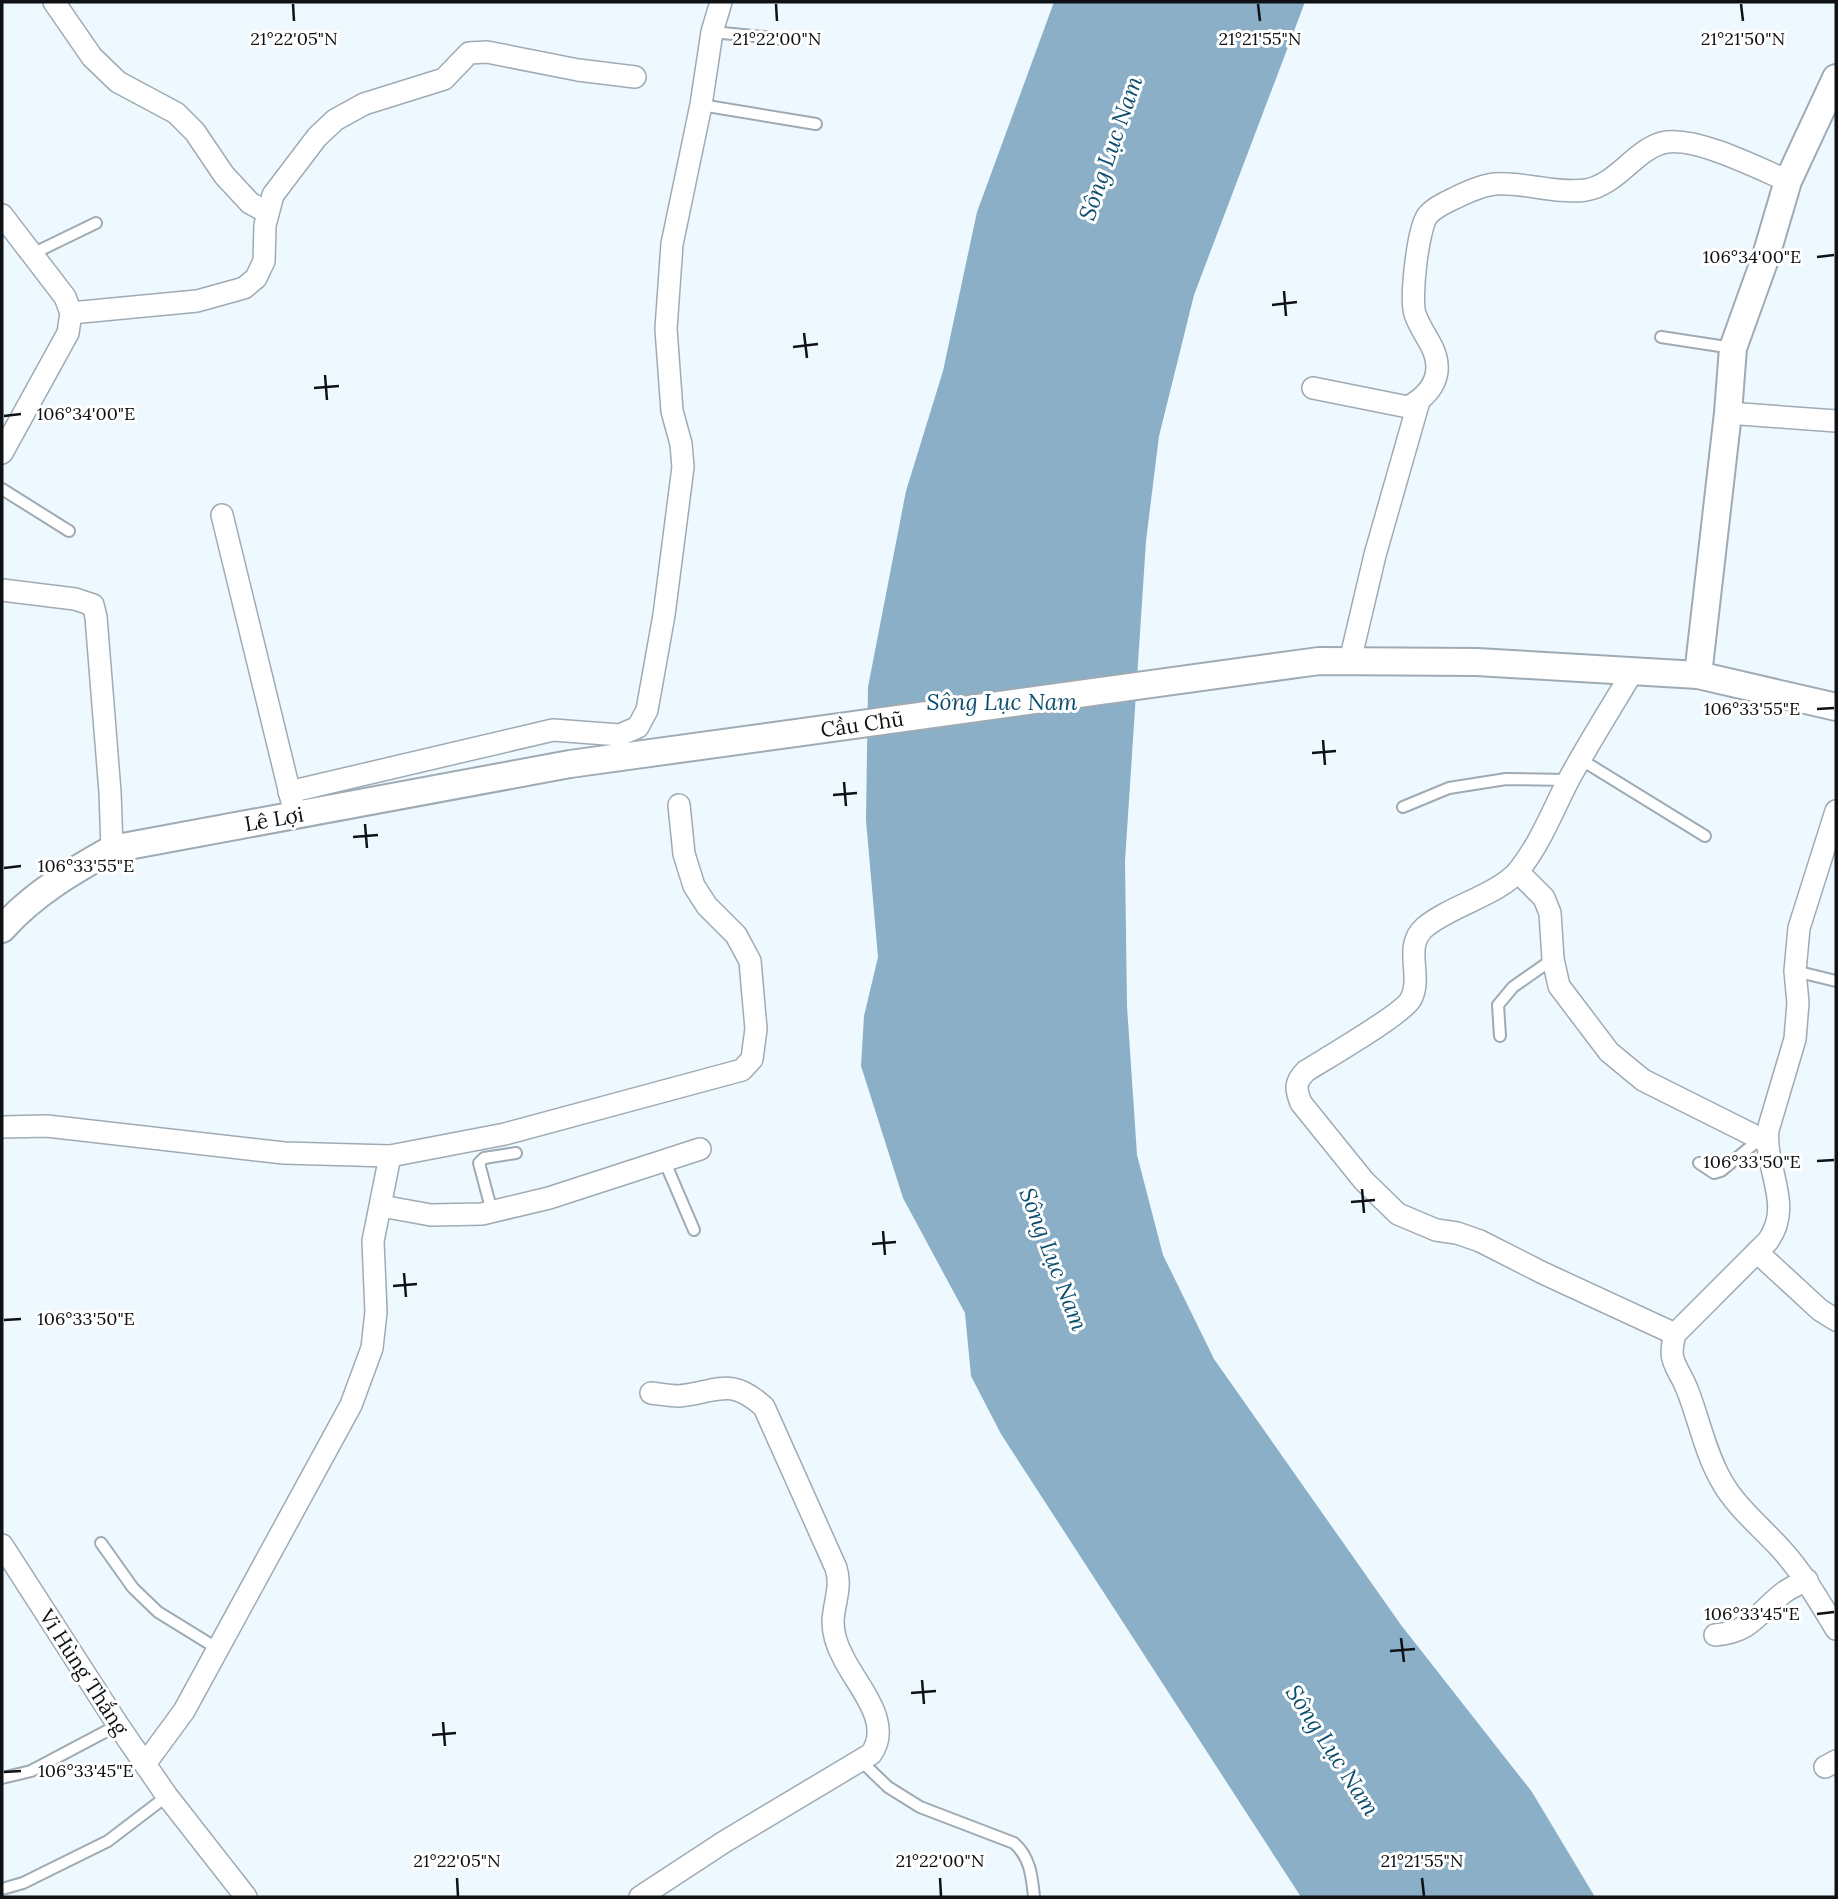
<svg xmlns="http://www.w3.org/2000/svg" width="1838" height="1899" viewBox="0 0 1838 1899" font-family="Lora,serif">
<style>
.water{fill:#8aafc6}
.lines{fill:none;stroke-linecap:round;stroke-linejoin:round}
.service-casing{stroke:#9fabb4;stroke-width:14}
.minor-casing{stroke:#9fabb4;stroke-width:24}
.tertiary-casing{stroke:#9fabb4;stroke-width:30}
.service{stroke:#fff;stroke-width:10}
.minor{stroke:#fff;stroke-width:21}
.tertiary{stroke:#fff;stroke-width:26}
.ticks{fill:none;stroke:#0e1215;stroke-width:2.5}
.labels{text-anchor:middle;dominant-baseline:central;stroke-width:6;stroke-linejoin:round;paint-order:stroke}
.street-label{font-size:21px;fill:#0e1215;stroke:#fff}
.water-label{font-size:23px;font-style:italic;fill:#0d4f70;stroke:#fff}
.ticks-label{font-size:18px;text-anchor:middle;fill:#0e1215;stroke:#fff;stroke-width:6;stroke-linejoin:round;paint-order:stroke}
</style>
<rect width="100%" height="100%" fill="#edf8ff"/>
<path class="water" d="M1054 2H1305L1194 295 1159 436 1146 541 1125 861 1127 1006 1137 1155 1163 1255 1214 1359 1401 1625 1532 1792 1595 1897H1301L1001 1434 971 1376 965 1313 903 1198 861 1066 864 1016 878 957 866 820 868 687 906 491 943 371 977 212Z"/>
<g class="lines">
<defs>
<g id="service">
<path d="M712 32 784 39"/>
<path d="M701 105 816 124"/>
<path d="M32 254 96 223"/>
<path d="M1661 337 1733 348"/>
<path d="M2 489 69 531"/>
<path d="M1580 759 1705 836"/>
<path d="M1403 807 1449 788 1506 779 1569 780"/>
<path d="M1795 971 1836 981"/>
<path d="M1500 1036 1498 1005 1513 987 1553 959"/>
<path d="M664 1160 694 1230"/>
<path d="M1699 1163 1714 1173 1721 1171 1760 1139"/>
<path d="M492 1212 479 1163 484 1158 516 1153"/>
<path d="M101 1543 133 1588 158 1612 218 1649"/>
<path d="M860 1760 888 1787 920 1807 1014 1843C1030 1857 1032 1876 1034 1897"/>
<path d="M2 1778 31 1771 118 1725"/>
<path d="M2 1889 23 1883 108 1841 167 1796"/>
</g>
<g id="minor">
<path d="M54 2 92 57 118 82 176 113 195 132 224 175 250 203 268 213"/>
<path d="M2 215 65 297 71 313 68 333 2 453"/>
<path d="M71 313 197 301 244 288 256 278 264 261 265 225 273 195 317 137 335 120 364 104 444 79 469 53 487 52 578 70 635 77"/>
<path d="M1313 388 1408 407C1432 394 1445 374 1432 347 1426 335 1419 326 1415 314 1410 299 1418 226 1428 215 1435 207 1446 202 1455 198 1467 192 1482 185 1495 184 1525 182 1556 194 1586 190 1618 185 1637 146 1667 142 1699 138 1758 168 1788 181"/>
<path d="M1728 413 1836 421"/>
<path d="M222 515 293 806"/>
<path d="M2 590 75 599 93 605 96 617 110 792 112 849"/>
<path d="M1350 661 1375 555 1419 401"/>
<path d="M1633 671C1611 708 1588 744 1568 781 1553 810 1540 844 1519 870 1499 895 1449 906 1424 928 1403 947 1423 976 1411 999 1403 1014 1325 1059 1306 1071 1295 1082 1295 1088 1301 1103L1364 1181 1398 1214 1436 1230 1457 1233 1480 1241 1543 1273 1675 1334"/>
<path d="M289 792 553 730 620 735 638 727 647 710 664 615 683 467 681 444 672 411 666 329 672 244 701 105 712 32 721 2"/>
<path d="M1836 811 1799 928 1795 971 1798 1003 1795 1039 1768 1130C1764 1169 1794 1205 1768 1241L1675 1334C1667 1363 1677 1364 1687 1389 1699 1419 1705 1452 1721 1480 1735 1506 1761 1527 1781 1549 1803 1573 1819 1601 1836 1629"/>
<path d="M1518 872 1544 898 1550 913 1553 959 1559 986 1609 1052 1643 1080 1767 1142"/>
<path d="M2 1127 47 1126 284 1153 390 1156 505 1134 742 1070 752 1059 756 1029 750 961 736 935 707 906 694 886 684 854 679 805"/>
<path d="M381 1206 431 1215 482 1214 549 1198 700 1149"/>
<path d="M1757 1252 1820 1310 1836 1320"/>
<path d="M2 1545 118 1725 167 1796 246 1897"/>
<path d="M1715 1635C1751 1632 1756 1615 1782 1594 1789 1588 1799 1584 1807 1580"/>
<path d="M145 1764 184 1711 351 1405 372 1348 376 1312 373 1241 390 1156"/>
<path d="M1825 1767 1836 1761"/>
<path d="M640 1897 724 1842 871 1754C894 1722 856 1685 843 1657 837 1646 833 1633 833 1621 834 1602 842 1587 836 1568L764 1407C730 1376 718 1392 679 1396 670 1396 660 1394 651 1393"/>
</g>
<g id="tertiary">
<path d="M1698 675 1728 413 1733 348 1765 259 1788 181 1836 78"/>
<path d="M2 929C33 894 71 872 112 849L570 764 1319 661 1477 662 1698 675 1836 707"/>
</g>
</defs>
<use href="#service" class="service-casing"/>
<use href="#minor" class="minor-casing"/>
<use href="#tertiary" class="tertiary-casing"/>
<use href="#service" class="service"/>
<use href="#minor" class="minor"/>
<use href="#tertiary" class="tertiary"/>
</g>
<path class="ticks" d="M293 4 294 21M776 4 777 21M1258 4 1260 21M1741 4 1743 21M1817 257 1834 255M1284 291 1286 316M1272 305 1297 302M804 333 807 358M793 347 818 344M325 375 327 400M314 388 339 386M4 416 21 414M1817 709 1834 708M1323 740 1325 765M1312 753 1336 751M844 782 846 806M833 795 857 793M365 824 367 848M353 837 378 835M4 868 21 866M1817 1161 1834 1160M1362 1189 1364 1213M1351 1202 1375 1200M883 1231 885 1255M872 1244 896 1242M404 1273 406 1297M393 1286 417 1284M4 1320 21 1319M1817 1614 1834 1612M1401 1638 1404 1662M1390 1651 1415 1649M922 1680 924 1704M911 1693 936 1691M443 1722 445 1746M432 1735 456 1733M4 1772 21 1771M457 1878 458 1896M940 1878 941 1896M1422 1878 1424 1896"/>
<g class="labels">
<g class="street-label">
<text transform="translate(862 724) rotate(-8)">Cầu Chũ</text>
<text transform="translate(274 819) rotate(-10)">Lê Lợi</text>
<text transform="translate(84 1672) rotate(57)">Vi Hùng Thắng</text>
</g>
<g class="water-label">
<text transform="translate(1110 148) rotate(-71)">Sông Lục Nam</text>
<text x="1002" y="701">Sông Lục Nam</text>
<text transform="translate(1054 1259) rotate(69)">Sông Lục Nam</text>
<text transform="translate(1333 1750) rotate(57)">Sông Lục Nam</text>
</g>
</g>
<g class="ticks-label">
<text x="294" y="45">21°22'05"N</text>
<text x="777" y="45">21°22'00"N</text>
<text x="1260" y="45">21°21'55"N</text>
<text x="1743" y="45">21°21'50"N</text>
<text x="1752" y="263">106°34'00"E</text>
<text x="86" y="420">106°34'00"E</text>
<text x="1752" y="715">106°33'55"E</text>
<text x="86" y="872">106°33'55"E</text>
<text x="1752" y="1168">106°33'50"E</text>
<text x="86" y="1325">106°33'50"E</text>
<text x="1752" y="1620">106°33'45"E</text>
<text x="86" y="1777">106°33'45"E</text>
<text x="457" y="1867">21°22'05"N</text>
<text x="940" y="1867">21°22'00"N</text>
<text x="1422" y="1867">21°21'55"N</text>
</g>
<rect width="1838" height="1899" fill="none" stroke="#0e1215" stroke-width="7"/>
</svg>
